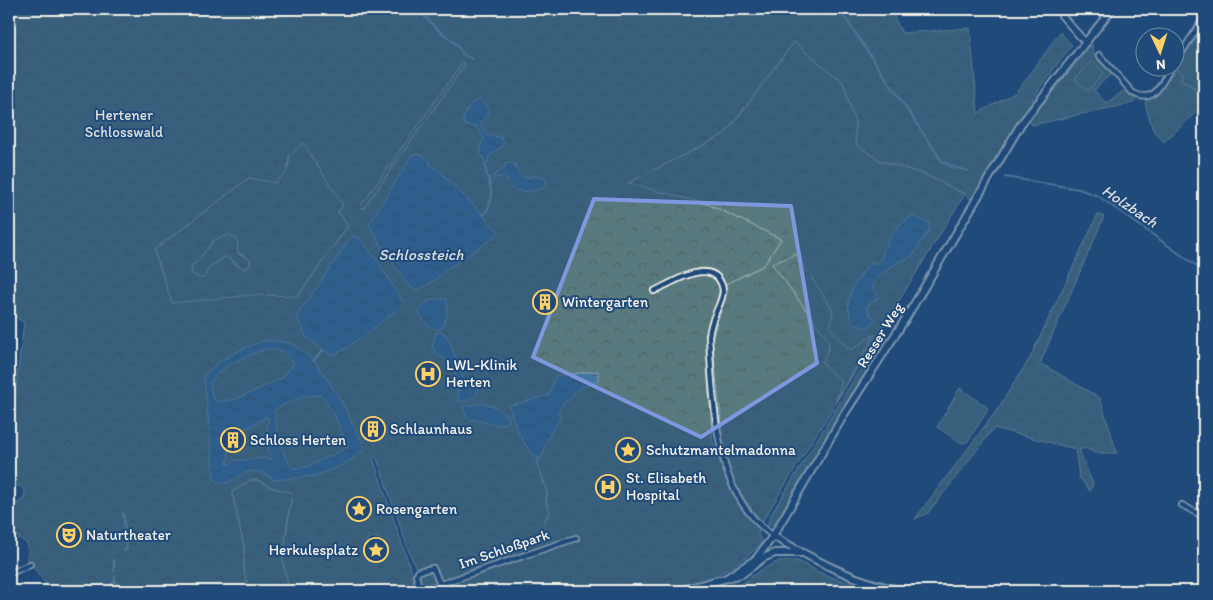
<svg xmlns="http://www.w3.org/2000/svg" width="1213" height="600" viewBox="0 0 1213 600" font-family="Itim,sans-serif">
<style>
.grass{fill:url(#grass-tufts);stroke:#a6b6b4;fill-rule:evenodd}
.forest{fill:url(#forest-crowns);stroke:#a6b6b4;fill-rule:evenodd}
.garden{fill:#597a7f;stroke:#a6b6b4}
.water{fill:url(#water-ripples);stroke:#89a6bc;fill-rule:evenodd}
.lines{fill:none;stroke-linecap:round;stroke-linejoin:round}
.stream{stroke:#89a6bc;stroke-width:2}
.minor-casing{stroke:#f4f1e8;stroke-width:8}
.tertiary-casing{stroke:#f4f1e8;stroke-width:9}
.secondary-casing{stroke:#f4f1e8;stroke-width:10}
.minor{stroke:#1f4a7a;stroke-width:4.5}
.tertiary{stroke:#1f4a7a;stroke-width:5.5}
.secondary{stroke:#1f4a7a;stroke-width:6}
.marked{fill:none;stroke:#7e97df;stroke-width:4;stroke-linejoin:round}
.labels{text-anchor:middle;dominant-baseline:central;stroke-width:4;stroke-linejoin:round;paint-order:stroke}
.park-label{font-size:15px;fill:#dddfd8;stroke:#1f4a7a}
.poi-label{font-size:15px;fill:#f4f1e8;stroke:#1f4a7a;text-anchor:start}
.street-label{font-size:15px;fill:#f4f1e8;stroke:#1f4a7a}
.water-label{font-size:16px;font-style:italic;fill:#d9dedd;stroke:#1f4a7a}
</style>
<defs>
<pattern id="grass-tufts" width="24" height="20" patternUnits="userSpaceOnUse" patternTransform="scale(1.25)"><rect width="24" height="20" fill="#597a7f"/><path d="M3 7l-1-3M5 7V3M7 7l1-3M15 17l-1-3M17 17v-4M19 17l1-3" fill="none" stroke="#516162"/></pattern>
<pattern id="forest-crowns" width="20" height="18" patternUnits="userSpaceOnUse" patternTransform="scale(1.25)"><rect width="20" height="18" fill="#597a7f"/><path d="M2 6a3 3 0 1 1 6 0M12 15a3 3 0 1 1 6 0" fill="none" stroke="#516162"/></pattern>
<pattern id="water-ripples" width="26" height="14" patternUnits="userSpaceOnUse" patternTransform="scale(1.25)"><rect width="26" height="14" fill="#42749f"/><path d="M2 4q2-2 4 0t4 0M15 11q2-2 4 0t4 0" fill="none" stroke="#465e72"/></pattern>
</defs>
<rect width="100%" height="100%" fill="#1f4a7a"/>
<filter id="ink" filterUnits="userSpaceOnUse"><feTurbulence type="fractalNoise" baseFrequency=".02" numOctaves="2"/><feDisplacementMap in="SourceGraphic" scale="10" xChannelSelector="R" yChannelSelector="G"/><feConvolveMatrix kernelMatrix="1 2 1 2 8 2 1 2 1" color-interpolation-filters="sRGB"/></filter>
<g filter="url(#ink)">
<g class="grass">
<path d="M794 42 843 82 855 122 856 144 879 160 926 175 965 194 762 522 751 509 734 482 724 449 712 338 727 291 726 284 764 265 628 183 725 134Z"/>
<path d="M452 54 466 64 364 208 345 203 338 211 348 226 297 297 177 318 154 250 249 178 287 171 290 158 279 145ZM214 240 247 257 238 266 226 256 208 268 191 266 198 261Z"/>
<path d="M251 480H258L270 487 292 493 287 524 284 568 288 577V591H249L244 572V548L232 492Z"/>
<path d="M779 561H798L823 574 872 591H713L741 584 761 570Z"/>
</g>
<g class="forest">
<path d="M9 9H890L902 33 970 28 978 113 1015 93 1026 80 1060 32 1072 45 1041 86 972 200 965 194 926 175 879 160 856 144 855 122 843 82 794 42 725 134 628 183 710 205 781 239 764 265 726 284 719 292 707 337 709 390 713 442 730 489 761 529 758 534 762 542C711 600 624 591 555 591 511 591 468 591 425 591L408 549 376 456 373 458 411 570 416 591H288C288 578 284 571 283 558L292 493 270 487 258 480H251L232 492 244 548V572L249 591H51L27 559 28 544 9 532V498L12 501 18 503 23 499 25 494C24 487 19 484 12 487L9 491V443L24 322 9 314ZM463 62 465 65 364 208 360 207ZM303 143 343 205 338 211 348 226 298 296 253 295 172 303 154 250 249 178 276 183 287 171 289 156ZM373 537 381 540 383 546 380 553 374 555 368 553 365 548 368 539Z"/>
<path d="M1092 44 1093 54 1112 73 1094 90 1106 103 1126 89 1136 100 1133 103 1032 125 1029 121 1031 118Z"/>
<path d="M1175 68 1183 74 1181 79 1204 96V105L1164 142 1153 130 1145 103 1159 94Z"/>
<path d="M1098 214 1104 217 1040 363 1100 398 1117 453H1095L1085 448 1079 450 1093 484 1090 491 1079 477 1075 449 994 428 928 513 915 519 997 410 1030 358Z"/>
<path d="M229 235 237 239 238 253 251 260 249 267 244 269 226 256 208 268 204 278H200L192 274 191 266 198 261 214 240Z"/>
<path d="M796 254 833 310 830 328 839 339 851 350 875 334 836 401 842 381 830 371 822 362 828 350 829 341 772 264Z"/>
<path d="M867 358 873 361 777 521 773 525 768 526 769 518Z"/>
</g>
<g class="garden">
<path d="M1204 27V85L1199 91 1180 79 1183 74 1175 68Z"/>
<path d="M1092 61 1104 73 1088 91 1075 79Z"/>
<path d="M960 388 987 407 988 410 967 442 961 443 937 427Z"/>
</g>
<g class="water">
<path d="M480 100 488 108 487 116 480 122 486 135 500 137 503 141V146L489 156 486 166 485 167 483 156 480 153 481 144 484 139 477 126H467L463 122C466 111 468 103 480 100Z"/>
<path d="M413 154 422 155 431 162 430 165 434 168 435 167 483 215 498 232 489 241 444 271 436 279 418 290 411 288 404 280V278L388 257 369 224Z"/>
<path d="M510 163 515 164 516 169 523 178 535 176 546 179 547 182C543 193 523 192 514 190L504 176 495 178 490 181 489 179 504 169 505 164Z"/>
<path d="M912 216 928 222 930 229 912 256 897 263 879 276 874 283 873 290 879 297 866 307 870 315 875 319 867 328 854 324C840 298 856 283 870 262L877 264C885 254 886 239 896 229 900 224 906 220 912 216Z"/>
<path d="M352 236 360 238 380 265 404 304 370 331 337 354H330L306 337 297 316Z"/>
<path d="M437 299H446C449 309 446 319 442 328 430 333 425 321 418 312L428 301Z"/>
<path d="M442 332 450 341 465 384 472 387 476 386 479 389C476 397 470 400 462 402L458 400C458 386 458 371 447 361 440 355 437 356 432 347L436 333Z"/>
<path d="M263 341C274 340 287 341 297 347 325 364 349 417 364 446L363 451 343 465 314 476 275 480 261 472 252 471 245 473 227 483H220L214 479 204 376C219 359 242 348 263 341ZM265 349C279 349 287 350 294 363L283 378 236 399 218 402 212 396 210 383C223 364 244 357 265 349ZM309 395 322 396 334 414 348 447 307 467 294 468C282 459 274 425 275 410 285 403 297 399 309 395ZM266 416 269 419 267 423 269 453 272 456 271 459 268 460 265 458 233 461 231 464H227V461L229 459 227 437 236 436 235 432 258 423V421H262L263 418Z"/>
<path d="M598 371 599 380 576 390 570 399 563 403 558 412 561 419C550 428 546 445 541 459L531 454 517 430 509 406 549 395 555 376Z"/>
<path d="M481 403 498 408 503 414H507L509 422C490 429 486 419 469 420L466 415 463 407Z"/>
</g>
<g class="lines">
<g class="stream">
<path d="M417 9 437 29 455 43 463 54 471 59"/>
<path d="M839 9 942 161 953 167 968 171"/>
<path d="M1005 177 1079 189 1098 196 1204 271"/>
<path d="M483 215C498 199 489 185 485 167"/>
<path d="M313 361 323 350"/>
<path d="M539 458 537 463 546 488 547 494 546 500 549 514 544 521"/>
<path d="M123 513 127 549 124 551"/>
<path d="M114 560V571"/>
<path d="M115 576 116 586 122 591"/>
<path d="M110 586 115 581"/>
<path d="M105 591 106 590"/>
</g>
<defs>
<g id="minor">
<path d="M1099 55 1133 93C1155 105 1161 83 1171 68"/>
<path d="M1176 61 1204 18"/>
<path d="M654 291C670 284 703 261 718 278 721 282 723 287 723 292 722 301 717 309 714 317 711 324 710 330 709 336 710 355 711 374 713 394 718 447 726 502 773 536"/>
<path d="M1182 505 1204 517"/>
<path d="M9 574 30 564"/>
<path d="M420 591 576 538"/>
<path d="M420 591 416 575 419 571 433 568 440 584"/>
</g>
<path id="tertiary" d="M1058 9 1062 16 1085 42"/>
<g id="secondary">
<path d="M773 536C814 560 858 584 905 591"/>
<path d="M728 577 756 559 773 536 845 413 906 318 1021 124 1112 9"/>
<path d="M678 591 742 574 763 558 775 553H803"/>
</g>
</defs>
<use href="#minor" class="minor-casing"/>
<use href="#tertiary" class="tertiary-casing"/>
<use href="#secondary" class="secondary-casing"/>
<use href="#minor" class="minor"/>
<use href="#tertiary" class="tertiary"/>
<use href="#secondary" class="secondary"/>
</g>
</g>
<path d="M0 0H1213V600H0ZM594 199 791 206 817 363 701 437 533 357Z" fill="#1f4a7a" fill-opacity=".55" fill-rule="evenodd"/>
<path class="marked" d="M594 199 791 206 817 363 701 437 533 357Z"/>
<defs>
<symbol id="building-ring" viewBox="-11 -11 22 22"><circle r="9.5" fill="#1f4a7a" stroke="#ffd166" stroke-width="1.5"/><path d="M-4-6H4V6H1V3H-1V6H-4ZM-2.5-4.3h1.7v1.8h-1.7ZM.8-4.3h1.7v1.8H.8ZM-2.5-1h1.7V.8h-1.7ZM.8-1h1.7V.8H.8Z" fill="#ffd166"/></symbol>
<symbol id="hospital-ring" viewBox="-11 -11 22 22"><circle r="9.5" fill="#1f4a7a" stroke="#ffd166" stroke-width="1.5"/><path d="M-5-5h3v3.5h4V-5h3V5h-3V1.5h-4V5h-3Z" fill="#ffd166"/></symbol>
<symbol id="sight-ring" viewBox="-11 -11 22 22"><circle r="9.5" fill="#1f4a7a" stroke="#ffd166" stroke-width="1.5"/><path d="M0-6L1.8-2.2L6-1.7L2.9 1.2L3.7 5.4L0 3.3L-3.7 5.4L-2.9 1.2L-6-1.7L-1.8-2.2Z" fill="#ffd166"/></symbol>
<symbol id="theatre-ring" viewBox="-11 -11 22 22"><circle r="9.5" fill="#1f4a7a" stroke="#ffd166" stroke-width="1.5"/><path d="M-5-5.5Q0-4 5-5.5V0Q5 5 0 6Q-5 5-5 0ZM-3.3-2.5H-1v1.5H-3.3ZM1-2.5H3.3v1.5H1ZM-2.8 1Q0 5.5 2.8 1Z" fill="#ffd166"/></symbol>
</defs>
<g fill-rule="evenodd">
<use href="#building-ring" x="531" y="288" width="28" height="28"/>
<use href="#hospital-ring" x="414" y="360" width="28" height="28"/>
<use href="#building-ring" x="359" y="415" width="28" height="28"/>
<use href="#building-ring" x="219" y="426" width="28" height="28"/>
<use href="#sight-ring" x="614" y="436" width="28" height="28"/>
<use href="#hospital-ring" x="594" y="473" width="28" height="28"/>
<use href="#sight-ring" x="345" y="495" width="28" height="28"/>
<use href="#theatre-ring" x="55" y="521" width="28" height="28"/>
<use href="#sight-ring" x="362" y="536" width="28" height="28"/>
</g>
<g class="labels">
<g class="park-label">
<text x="124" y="115">Hertener<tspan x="124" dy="17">Schlosswald</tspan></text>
</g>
<g class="poi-label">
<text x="562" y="302">Wintergarten</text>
<text x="446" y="365">LWL-Klinik<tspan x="446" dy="17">Herten</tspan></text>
<text x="390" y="429">Schlaunhaus</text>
<text x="250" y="440">Schloss Herten</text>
<text x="646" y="450">Schutzmantelmadonna</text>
<text x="626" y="478">St. Elisabeth<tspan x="626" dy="17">Hospital</tspan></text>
<text x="376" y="509">Rosengarten</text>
<text x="86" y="535">Naturtheater</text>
<text x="358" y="550" text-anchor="end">Herkulesplatz</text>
</g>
<g class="street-label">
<text transform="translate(880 335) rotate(-58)">Resser Weg</text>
<text transform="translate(504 549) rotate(-19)">Im Schloßpark</text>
</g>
<g class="water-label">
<text transform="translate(1130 206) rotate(34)">Holzbach</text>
<text x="421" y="254">Schlossteich</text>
</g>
</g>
<rect width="1213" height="600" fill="none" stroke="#1f4a7a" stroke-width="30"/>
<rect x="15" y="15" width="1183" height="570" fill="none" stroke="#f4f1e8" stroke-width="2" filter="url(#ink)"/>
<g transform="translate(1160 52) rotate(176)"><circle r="24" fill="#1f4a7a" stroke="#748da6"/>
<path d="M0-4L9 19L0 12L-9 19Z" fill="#ffd166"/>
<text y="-8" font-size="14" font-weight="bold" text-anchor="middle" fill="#f4f1e8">N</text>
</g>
</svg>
